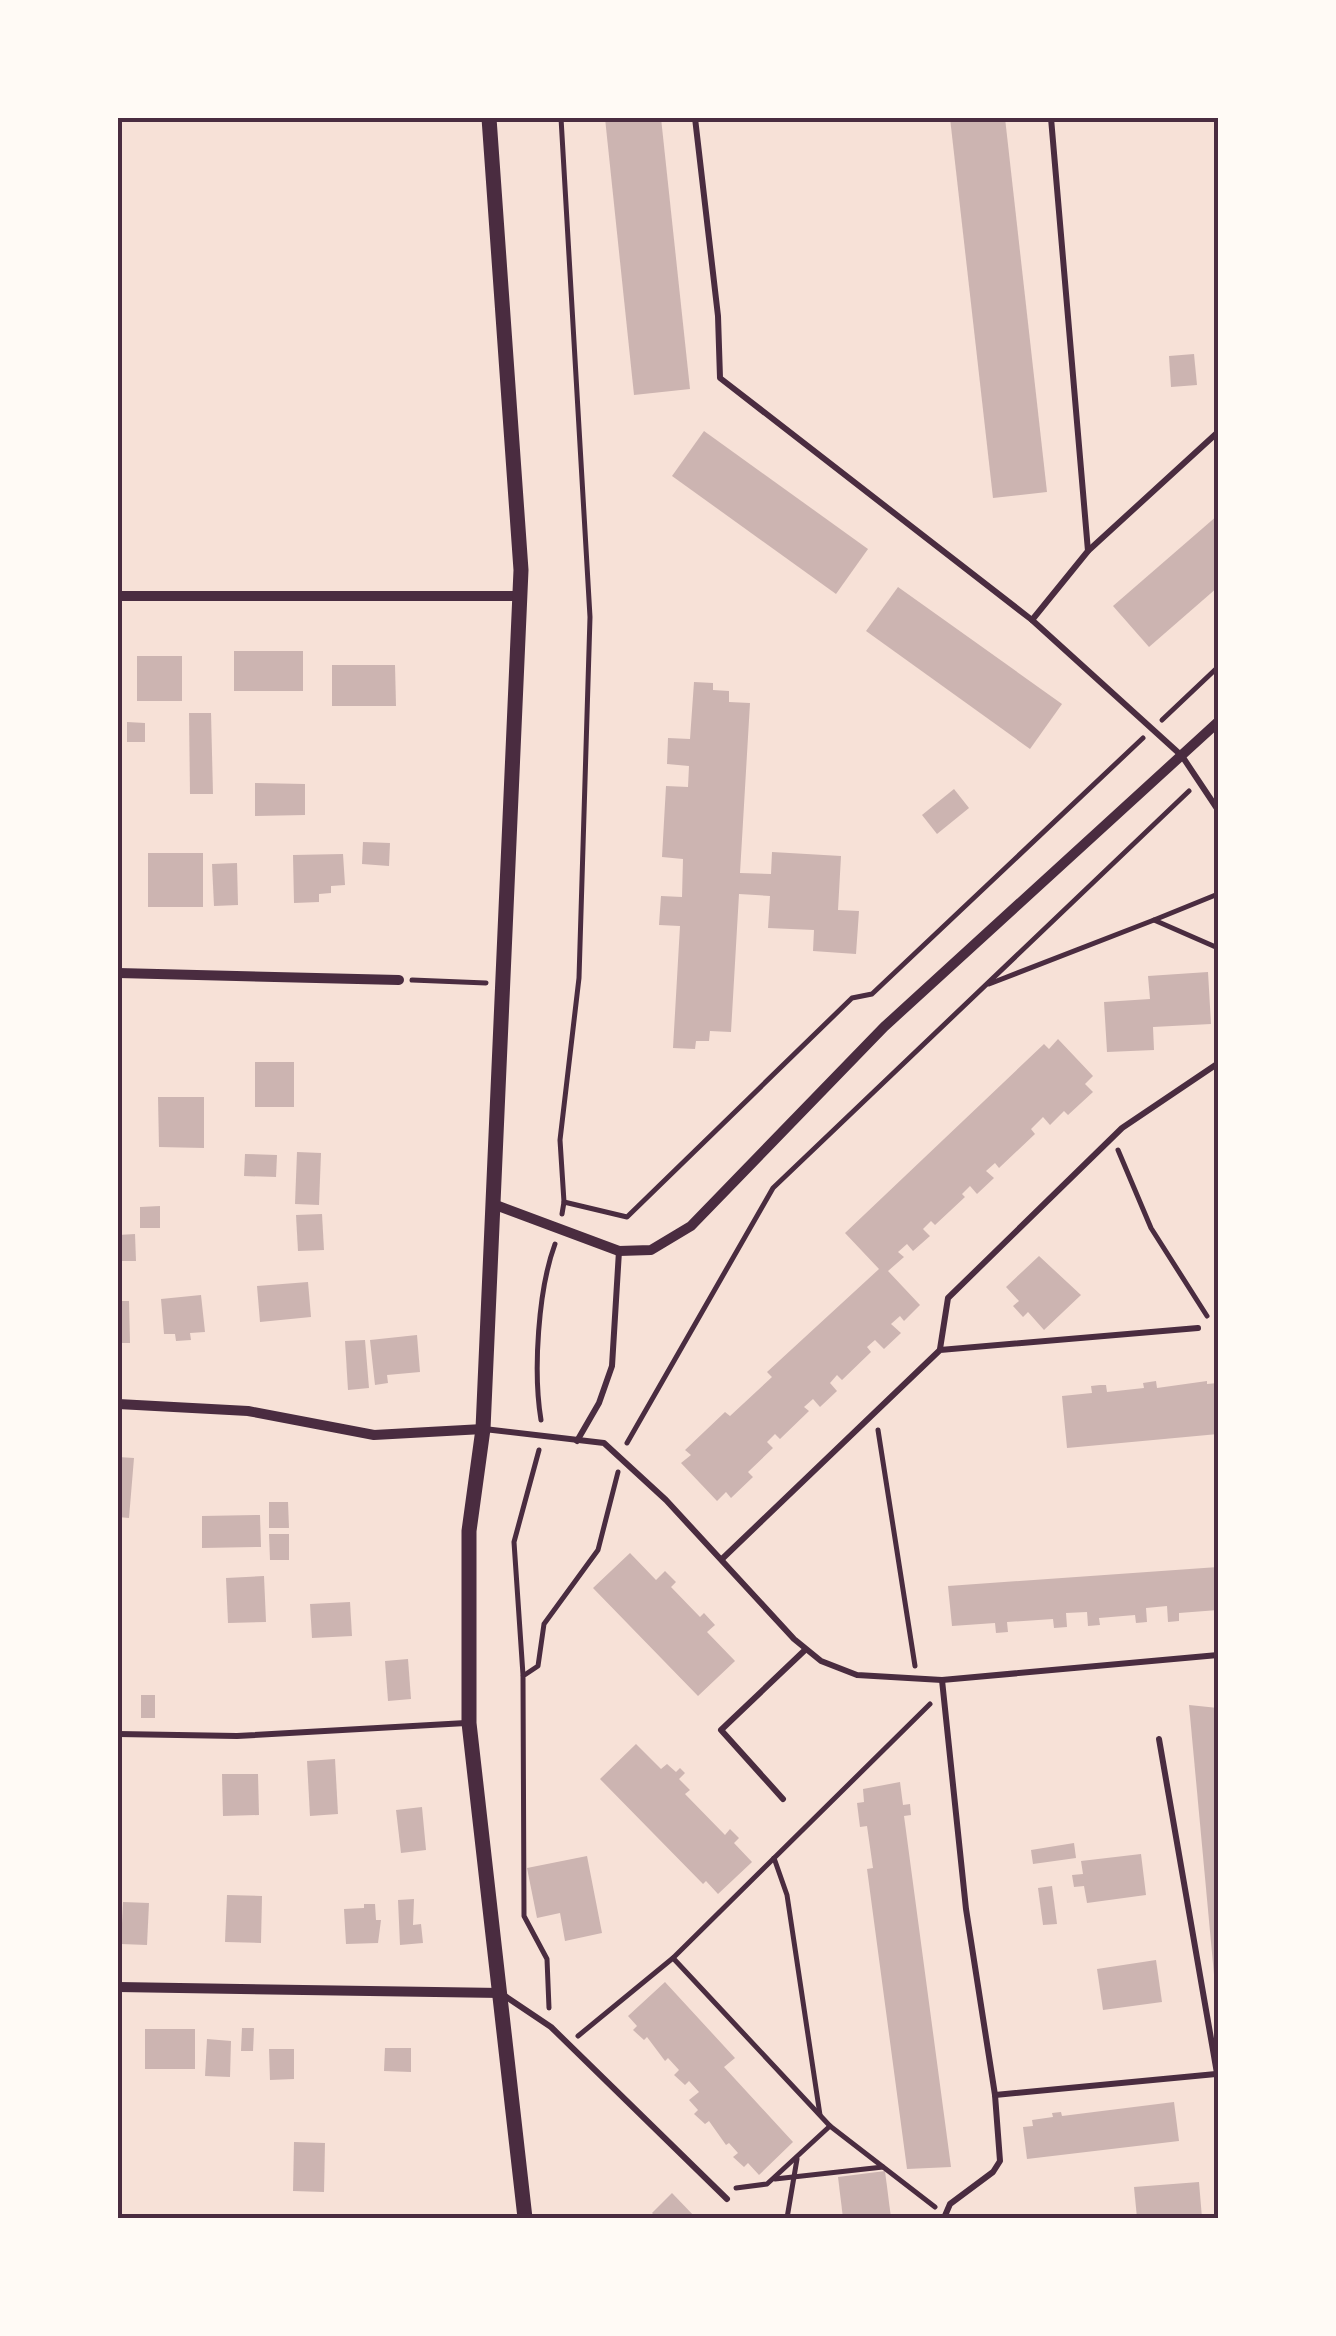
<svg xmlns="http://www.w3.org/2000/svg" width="1336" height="2336" viewBox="0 0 1336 2336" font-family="'PT Sans Narrow',sans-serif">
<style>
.building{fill:#ccb4b1}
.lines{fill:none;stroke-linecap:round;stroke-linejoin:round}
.path{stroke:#4a2c40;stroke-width:5}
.service{stroke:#4a2c40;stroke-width:6}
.minor{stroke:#4a2c40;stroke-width:10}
.tertiary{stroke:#4a2c40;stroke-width:15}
.neatline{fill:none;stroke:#4a2c40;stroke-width:4}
</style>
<rect width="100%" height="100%" fill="#f7e1d7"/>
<g class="building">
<path d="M605 118H661L690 389 634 395Z"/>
<path d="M950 118H1005L1047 492 993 498Z"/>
<path d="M1194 354 1197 385 1171 387 1169 356Z"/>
<path d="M704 431 868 549 836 594 672 476Z"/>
<path d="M1218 515V587L1149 647 1113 606Z"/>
<path d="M898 587 1062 704 1030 749 866 631Z"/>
<rect x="234" y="651" width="69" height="40"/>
<rect x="137" y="656" width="45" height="45"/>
<path d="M332 665H395L396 706H332Z"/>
<path d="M694 682 713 683V690L729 691V702L750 703 740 873 771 874 772 852 841 856 838 910 859 911 856 954 813 951 814 930 768 928 770 896 739 894 731 1032 710 1031 709 1041H696L695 1049 673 1048 680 926 659 925 661 896 682 897 683 859 662 857 666 786 688 787 689 766 667 764 668 738 690 739Z"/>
<path d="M189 713H211L213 794H190Z"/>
<path d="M127 722 145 723V742H127Z"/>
<path d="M255 783 305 784V815L255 816Z"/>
<path d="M954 789 969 808 937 834 922 815Z"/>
<path d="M363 842 390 843 389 866 362 864Z"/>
<rect x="148" y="853" width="55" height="54"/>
<path d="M343 854 345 885 331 886V893L319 894V902L294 903 293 855Z"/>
<path d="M237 863 238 905 214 906 212 864Z"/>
<path d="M1208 972 1211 1024 1153 1027 1154 1050 1107 1052 1104 1002 1150 999 1148 976Z"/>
<path d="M1058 1039 1093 1076 1085 1084 1093 1092 1068 1115 1064 1111 1050 1125 1043 1117 1031 1129 1035 1134 999 1168 995 1163 986 1171 994 1178 977 1194 970 1186 962 1194 965 1197 935 1225 931 1221 923 1229 930 1236 913 1251 907 1244 898 1252 904 1257 888 1271 920 1305 904 1321 900 1316 891 1324 901 1333 884 1349 875 1340 867 1347 871 1352 842 1380 837 1375 830 1383 837 1391 820 1407 813 1399 804 1407 809 1411 780 1439 775 1434 767 1442 773 1448 748 1472 753 1477 731 1498 726 1492 717 1501 681 1463 691 1455 685 1450 725 1412 730 1416 772 1377 767 1372 879 1269 845 1233 1044 1044 1049 1049Z"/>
<rect x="255" y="1062" width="39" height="45"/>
<path d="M158 1097H204V1148L159 1147Z"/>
<path d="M297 1152 321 1153 319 1205 295 1204Z"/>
<path d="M245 1154 277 1155 276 1177 244 1176Z"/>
<path d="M160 1206V1228H140V1207Z"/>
<path d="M322 1214 324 1250 298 1251 296 1215Z"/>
<path d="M135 1234 136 1261H118V1235Z"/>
<path d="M1039 1256 1081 1295 1044 1330 1028 1312 1023 1317 1013 1306 1019 1301 1006 1287Z"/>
<path d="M308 1282 311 1317 260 1322 257 1286Z"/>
<path d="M201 1295 205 1332 190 1333 191 1340 176 1341 175 1334H164L161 1299Z"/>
<path d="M118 1301H129L130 1343H118Z"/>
<path d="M417 1335 420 1372 387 1375 388 1383 375 1385 370 1340Z"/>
<path d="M365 1340 369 1388 348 1390 345 1341Z"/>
<path d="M1156 1381 1157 1388 1207 1381V1384L1218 1383V1434L1067 1448 1062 1396 1092 1393 1091 1386 1100 1385H1106L1107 1392 1144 1388 1143 1383Z"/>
<path d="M118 1457 134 1458 129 1518 118 1517Z"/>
<path d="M269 1502H288L289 1528H269Z"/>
<path d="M260 1515 261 1547 202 1548V1516Z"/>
<path d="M269 1534H289V1560H270Z"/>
<path d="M630 1553 656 1580 665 1571 676 1582 671 1587 700 1617 704 1613 715 1625 707 1632 735 1661 698 1696 593 1588Z"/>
<path d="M1218 1567V1610L1179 1613V1621L1168 1622 1167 1606 1146 1608 1147 1622 1136 1623 1135 1615 1099 1618 1100 1625 1088 1626 1087 1612 1066 1613 1067 1627 1054 1628 1053 1619 1007 1622 1008 1632 996 1633 995 1623 952 1626 948 1586Z"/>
<path d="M264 1576 266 1622 228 1623 226 1578Z"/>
<path d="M350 1602 352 1636 312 1638 310 1604Z"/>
<path d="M408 1659 411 1699 388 1701 385 1661Z"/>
<rect x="141" y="1695" width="14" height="23"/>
<path d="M1189 1705 1218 1708V1996H1216Z"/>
<path d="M636 1744 661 1769 667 1764 676 1772 680 1768 685 1773 679 1779 690 1790 685 1794 725 1835 730 1829 739 1838 734 1843 752 1862 718 1894 706 1881 703 1884 600 1779Z"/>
<path d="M335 1759 338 1814 310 1816 307 1761Z"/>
<path d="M222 1774H258L259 1815 223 1816Z"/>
<path d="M900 1782 903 1805 910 1804 911 1815 904 1816 951 2167 907 2169 867 1869 873 1868 867 1826 860 1827 857 1803 864 1802 863 1789Z"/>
<path d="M422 1807 426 1850 401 1853 396 1810Z"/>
<path d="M1074 1843 1076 1858 1033 1864 1031 1850Z"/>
<path d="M1141 1854 1146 1895 1087 1903 1084 1886 1074 1887 1072 1875 1083 1874 1081 1861Z"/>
<path d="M587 1856 602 1933 565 1941 560 1913 537 1918 527 1868Z"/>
<path d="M1052 1886 1057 1924 1043 1925 1038 1888Z"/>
<path d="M227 1895 262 1896 261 1943 225 1942Z"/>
<path d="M414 1899 413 1925 421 1924 423 1943 400 1945 398 1900Z"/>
<path d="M123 1902 149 1903 147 1945 121 1944Z"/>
<path d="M364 1904H375L376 1920H381L378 1943 346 1944 344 1909 364 1908Z"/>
<path d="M1156 1960 1162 2002 1103 2010 1097 1969Z"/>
<path d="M665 1982 735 2058 724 2067 793 2142 759 2175 748 2163 744 2167 733 2157 738 2153 729 2143 726 2145 709 2121 705 2124 694 2114 698 2110 689 2100 699 2092 689 2081 685 2085 674 2075 679 2070 668 2058 665 2061 647 2037 644 2040 633 2030 637 2026 628 2016Z"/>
<path d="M242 2028H254L253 2051H241Z"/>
<rect x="145" y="2029" width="50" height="40"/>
<path d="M207 2039 231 2041 230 2077 205 2076Z"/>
<path d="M385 2048H411V2072L384 2071Z"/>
<path d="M269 2049H294V2079L270 2080Z"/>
<path d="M1174 2102 1179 2141 1027 2159 1023 2127 1033 2126 1032 2120 1053 2117 1052 2113 1061 2112 1062 2116Z"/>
<path d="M294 2142 325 2143 324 2192 293 2191Z"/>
<path d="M885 2171 891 2218H843L838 2177Z"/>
<path d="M1199 2182 1202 2218H1137L1134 2187Z"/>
<path d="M672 2193 696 2218H657L652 2213Z"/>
</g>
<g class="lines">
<g class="path">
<path d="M561 118 590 617 579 978 560 1140 564 1202"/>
<path d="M1162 720 1218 667"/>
<path d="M1154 920 1218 894"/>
<path d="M412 980 486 983"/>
<path d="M989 984 1154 920 1218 948"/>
<path d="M1118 1150 1151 1228 1207 1316"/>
<path d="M562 1214 564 1202 627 1217 852 998 872 994 1143 738"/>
<path d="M541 1420C533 1372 538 1290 555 1244"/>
<path d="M878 1430 915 1666"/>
<path d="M627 1443 773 1188 1189 791"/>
<path d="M523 1675 514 1542 539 1450"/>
<path d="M774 1858 787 1895 820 2115"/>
<path d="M673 1958 830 2126 935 2207"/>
<path d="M549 2008 547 1959 524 1916 523 1676 538 1666 544 1624 598 1550 618 1472"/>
<path d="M578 2036 673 1958 930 1704"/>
<path d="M775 2179 883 2167"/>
<path d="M736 2188 767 2184 830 2126"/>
<path d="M787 2218 797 2159"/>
</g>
<g class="service">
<path d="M695 118 718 316 720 378 1032 620 1182 756 1218 810"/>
<path d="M1089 550 1218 432"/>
<path d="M1032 620 1088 551 1051 118"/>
<path d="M940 1349 948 1298 1122 1128 1217 1064"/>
<path d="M484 1429 604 1443 666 1500 794 1639 821 1661 857 1675 942 1680 1218 1655"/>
<path d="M577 1441 599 1403 612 1366 619 1251"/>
<path d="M722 1559 940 1350 1198 1328"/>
<path d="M942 1680 966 1909 995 2095 1000 2161 993 2172 950 2204 944 2218"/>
<path d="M118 1734 237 1736 466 1723"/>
<path d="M1159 1739 1218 2079"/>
<path d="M783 1799 721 1730 805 1650"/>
<path d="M502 1994 551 2027 727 2199"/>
<path d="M995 2095 1216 2074"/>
</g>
<g class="minor">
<path d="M118 596H520"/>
<path d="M118 973 399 980"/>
<path d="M493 1204 619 1251 651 1250 691 1226 884 1027 1218 722"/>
<path d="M118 1404 248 1411 374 1435 483 1429"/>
<path d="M118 1987 501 1993"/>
</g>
<path class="tertiary" d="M489 118 521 570 483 1429 469 1531V1723L525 2218"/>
</g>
<rect width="1336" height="2336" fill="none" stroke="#fffaf5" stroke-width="240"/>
<rect x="120" y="120" width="1096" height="2096" class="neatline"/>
</svg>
